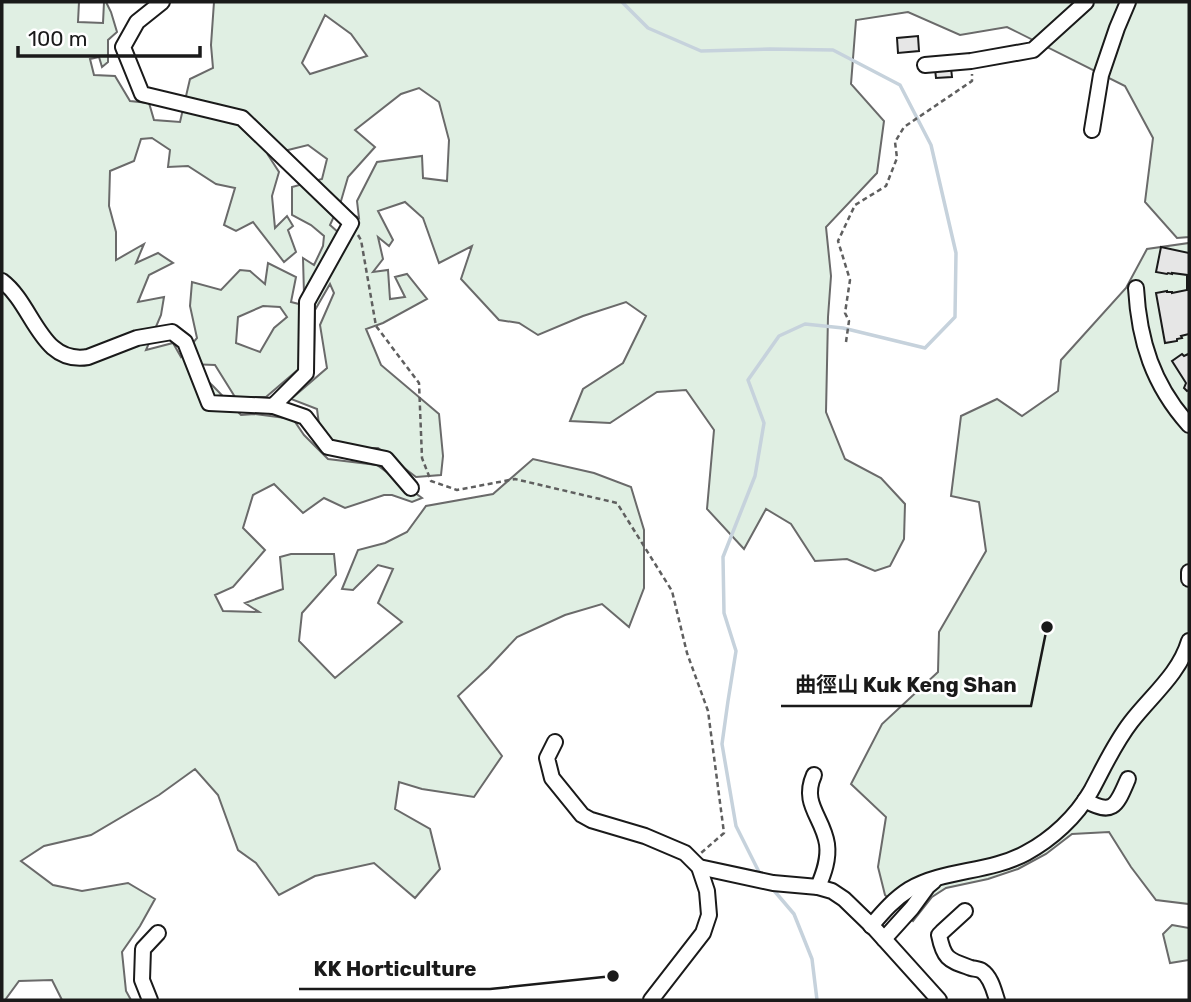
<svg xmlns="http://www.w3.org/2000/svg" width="1191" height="1002" viewBox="0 0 1191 1002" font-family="Rubik,'Noto Sans TC',sans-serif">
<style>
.green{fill:#e0efe3;stroke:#6a6a6a;stroke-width:2;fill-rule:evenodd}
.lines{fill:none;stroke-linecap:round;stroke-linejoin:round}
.stream{stroke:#c6d2dc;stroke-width:3.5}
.building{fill:#e6e6e6;stroke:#1a1a1a;stroke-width:2}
.minor-casing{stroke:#1a1a1a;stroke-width:18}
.path{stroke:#5f5f5f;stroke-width:2.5;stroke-dasharray:5 3.5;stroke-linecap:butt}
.minor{stroke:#fff;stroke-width:14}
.leader{fill:none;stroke:#1a1a1a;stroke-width:2.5}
.callout-dot{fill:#1a1a1a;stroke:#fff;stroke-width:2.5}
.callout-label{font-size:21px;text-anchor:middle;font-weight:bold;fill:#1a1a1a;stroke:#fff;stroke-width:5;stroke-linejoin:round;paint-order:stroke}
</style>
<rect width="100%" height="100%" fill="#fff"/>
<g class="green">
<path d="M2 2H79L78 22 103 23 104 2H106L111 12 117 32 108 40V62L102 67 99 57 90 59 94 75 115 76 130 101 149 103 154 120 180 122 190 79 213 68 211 45 214 2H1189V237L1177 238 1145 202 1153 138 1125 86 1007 27 960 35 908 12 856 20 851 84 884 121 877 173 826 227 831 276 828 317 826 412 845 459 881 478 905 504 904 539 890 566 875 571 847 559 815 561 791 524 766 509 744 549 707 509 714 430 686 390 657 392 610 423 570 421 583 389 623 363 646 316 626 302 583 316 538 335 519 323 499 320 461 279 472 246 439 263 423 218 405 202 378 211 393 240 389 246 378 237 383 259 373 272 388 270 390 299 405 297 395 277 407 274 427 299 383 323 366 329 381 365 439 414 443 456 441 475 416 477 378 448H322L317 409 291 399 327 368 320 325 334 293 330 284 315 310 314 356 266 397H235L215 365 189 364 213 386 241 415 255 414 293 419 304 435 328 459 377 465 422 498 412 502 392 495H384L345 508 324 498 303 513 274 484 253 495 243 528 265 550 233 587 215 595 223 611 259 612 245 603 283 589 280 557 291 554H334L336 575 302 613 299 641 335 678 402 622 378 603 393 569 378 565 353 590 342 589 358 550 385 543 407 532 426 506 493 494 533 459 594 473 631 487 644 530V588L629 627 602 604 565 615 517 637 488 668 458 696 502 756 474 797 422 789 399 782 395 809 430 829 440 869 415 898 374 863 315 876 279 895 256 863 238 850 218 795 195 769 159 795 91 835 44 846 21 861 53 885 82 891 128 883 155 899 140 926 122 952 126 991 131 1000H62L52 980 19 981 5 1000H2ZM325 15 351 34 367 56 310 74 302 63ZM419 88 439 102 449 140 447 181 423 178 422 156 377 162 357 201 359 218 352 214 339 233 330 225 341 201 348 177 375 147 355 130 401 94ZM152 138 170 150 168 167 188 166 216 184 235 188 224 225 236 231 253 222 284 262 296 252 288 230 293 226 287 216 275 228 272 196 279 172 268 155 308 145 327 159 322 179 292 187V215L311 225 324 236 323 246 314 265 303 258 304 294 299 304 291 302 296 277 268 263 265 284 250 271 240 270 221 290 192 282 190 306 197 338 181 357 173 343 146 350 161 315 164 297 138 302 149 275 173 263 158 253 136 263 144 244 116 260V232L109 206 110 171 134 161 141 139ZM263 306 280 307 287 317 274 328 260 352 236 343 238 317Z"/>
<path d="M1189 243V904L1156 900 1131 867 1109 832 1072 834 1046 854 1018 869 988 879 946 888 932 897 913 921 885 895 878 867 886 817 851 784 882 724 938 672 939 632 986 551 979 502 951 496 961 416 997 399 1022 416 1058 391 1061 360 1126 288 1147 249Z"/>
<path d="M1172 925 1189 928V960L1170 963 1163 934Z"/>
</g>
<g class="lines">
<g class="stream">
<path d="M622 2 648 28 701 51 770 49 833 50 900 85 931 145 956 253 955 317 925 348 843 328 805 324 779 336 748 380 764 423 755 476 723 557 724 613 736 651 728 701 722 744 736 826 761 876"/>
<path d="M771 887 794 914 812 959 817 1000"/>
</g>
</g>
<g class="building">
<path d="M918 36 919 51 898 53 897 38Z"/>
<path d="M951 68 952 77 936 78 935 69Z"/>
<path d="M1161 247 1189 253V334L1181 336 1182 338 1177 339V341L1165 343 1156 293 1167 291V292H1172V293L1187 290V275L1172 273V274L1168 273 1167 274 1156 272Z"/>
<path d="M1182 354 1184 356 1188 354 1189 356V390L1187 391 1184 388 1186 383 1172 361Z"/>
</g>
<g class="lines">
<defs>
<g id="minor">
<path d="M925 65 971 61 1033 50 1086 2"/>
<path d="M1092 130 1101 75 1117 28 1128 2"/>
<path d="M2 281C34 305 40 365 88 357L137 338 172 332 185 342 209 403 273 406 306 373 307 302 351 223 242 118 142 94 123 47 137 22 162 2"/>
<path d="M1136 288C1139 341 1153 385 1189 425"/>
<path d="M273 406 305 417 328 447 386 459 411 488"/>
<path d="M1189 572V579"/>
<path d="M555 742 547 758 552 778 582 815 591 820 645 836 685 853 699 867 707 891 709 915 703 933 651 1000"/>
<path d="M814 775C801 804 823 817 827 844 829 859 824 873 818 887"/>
<path d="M1085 800C1114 817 1117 804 1128 779"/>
<path d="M699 867 773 883 818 887 832 891 844 899 875 929 939 1000"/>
<path d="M965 911 942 932 939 935C944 960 949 960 971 968 975 969 979 969 982 971 991 977 994 991 997 1000"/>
<path d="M871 926C883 912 894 899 910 889 944 869 989 873 1026 853 1052 839 1076 817 1091 791 1104 767 1114 744 1131 722 1152 695 1179 674 1189 641"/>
<path d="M884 939 912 908 928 886 934 881"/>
<path d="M150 1000 142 980 143 949 158 933"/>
</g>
</defs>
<use href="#minor" class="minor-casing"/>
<g class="path">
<path d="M358 235 361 240 376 326 419 383 422 458 431 481 457 490 515 479 617 503 672 591 687 653 708 711 724 833 701 853"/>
<path d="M846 342 849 321 845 313 850 280 838 241 855 205 886 186 897 158 895 142 904 127 972 81V74"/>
</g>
<use href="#minor" class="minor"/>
</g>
<path class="leader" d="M1047 627L1031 706H781M613 976L490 989H299"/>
<g class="callout-dot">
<circle cx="1047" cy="627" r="7"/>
<circle cx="613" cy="976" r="7"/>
</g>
<g class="callout-label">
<text x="906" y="692">曲徑山 Kuk Keng Shan</text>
<text x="395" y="976">KK Horticulture</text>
</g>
<rect width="1191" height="1002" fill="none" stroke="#1a1a1a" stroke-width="7"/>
<path d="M18 46v10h182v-10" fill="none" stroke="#1a1a1a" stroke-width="3.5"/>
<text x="28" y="46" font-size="21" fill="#1a1a1a" stroke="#ffffff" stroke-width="5" paint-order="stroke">100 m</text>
</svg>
